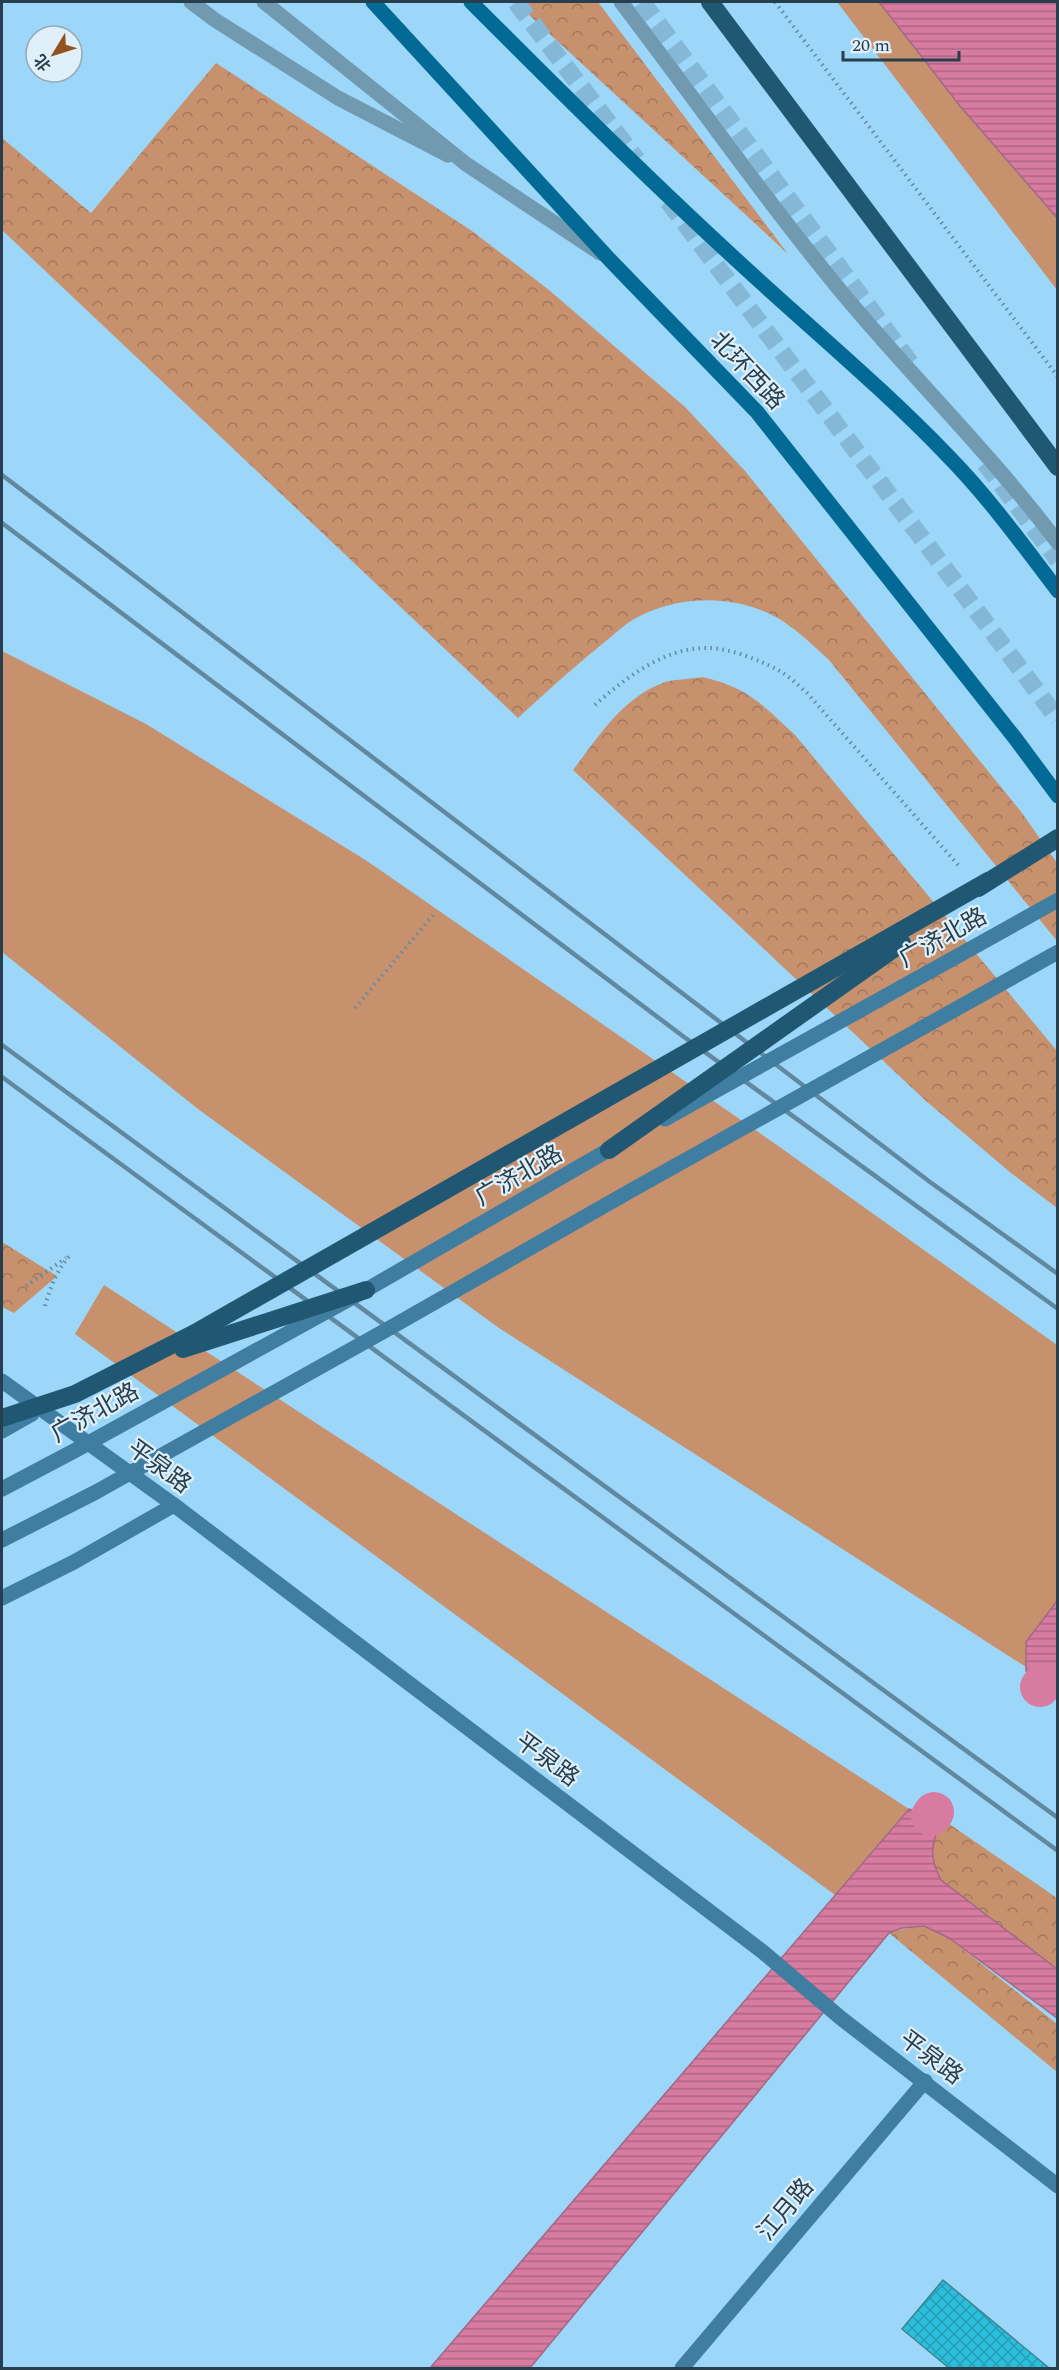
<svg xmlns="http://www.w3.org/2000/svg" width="1059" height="2370" viewBox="0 0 1059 2370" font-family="Spectral,'Noto Sans SC',serif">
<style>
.green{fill:#c7916e}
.forest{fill:url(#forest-crowns)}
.water{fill:url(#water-rules);stroke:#a26987;stroke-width:1.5}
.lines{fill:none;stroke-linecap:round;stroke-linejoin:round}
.canal{stroke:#d77ba0;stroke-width:40}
.building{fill:url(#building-cross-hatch);stroke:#3b8495;stroke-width:1.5}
.highway-tunnel{stroke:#85b8d6;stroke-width:18;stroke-dasharray:18 9;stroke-linecap:butt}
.path{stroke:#628ba3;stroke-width:4;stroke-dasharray:1.5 4.5;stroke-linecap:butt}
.lane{stroke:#7199b0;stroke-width:15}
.street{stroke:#7199b0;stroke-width:15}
.secondary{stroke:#3f7ea0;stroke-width:15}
.primary{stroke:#026a94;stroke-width:15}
.highway{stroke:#205773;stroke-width:18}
.rail{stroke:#6088a0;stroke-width:4.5}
.secondary-bridge{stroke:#3f7ea0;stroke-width:15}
.highway-bridge{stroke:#205773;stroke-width:18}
.labels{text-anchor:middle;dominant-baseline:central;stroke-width:4.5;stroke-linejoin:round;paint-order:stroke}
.street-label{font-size:24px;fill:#273e4c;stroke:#dff0fb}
</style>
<defs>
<pattern id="forest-crowns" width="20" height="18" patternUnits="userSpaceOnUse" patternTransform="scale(1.5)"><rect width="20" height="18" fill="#c7916e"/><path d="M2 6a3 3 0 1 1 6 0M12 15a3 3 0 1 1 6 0" fill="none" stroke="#a2785d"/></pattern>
<pattern id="water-rules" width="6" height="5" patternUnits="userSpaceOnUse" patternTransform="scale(1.5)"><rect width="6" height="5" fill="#d77ba0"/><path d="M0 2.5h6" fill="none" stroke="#ae6685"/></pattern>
<pattern id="building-cross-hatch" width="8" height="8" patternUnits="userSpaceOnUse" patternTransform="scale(1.5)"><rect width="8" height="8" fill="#2cbfdc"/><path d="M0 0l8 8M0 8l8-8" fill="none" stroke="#269db5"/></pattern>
</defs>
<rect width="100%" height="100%" fill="#9cd6f8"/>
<g class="green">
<path d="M837 2H879L960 106 1057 218V290Z"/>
<path d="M2 651 146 724 367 861 774 1143 1057 1345V1687L499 1328 198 1109 2 952Z"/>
<path d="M104 1285 909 1809 835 1895 75 1334Z"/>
</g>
<g class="forest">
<path d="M515 2H598L788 254Z"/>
<path d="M216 63 472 231 549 290 685 407 745 471 1022 813 1057 863V941L829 660C810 643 792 624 768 613 729 595 678 596 640 616 628 621 617 632 607 640 576 665 547 691 518 718L2 230V138L91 213Z"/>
<path d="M702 677C747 687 762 704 795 735L1057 1051V1208L1011 1173 926 1101 573 770C599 736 623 697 665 682 676 679 691 679 702 677Z"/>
<path d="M2 1242 57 1276 14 1313 2 1307Z"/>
<path d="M945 1821 1057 1898V1969L941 1880C930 1860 929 1839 945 1821Z"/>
<path d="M915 1926H924L949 1938 1057 2024V2072L889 1933Z"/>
</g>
<g class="water">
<path d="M879 2H1057V218L960 106Z"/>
<path d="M1057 1601V1691L1026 1671V1642Z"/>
<path d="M909 1809 945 1821C929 1839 930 1860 941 1880L1057 1969V2018L949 1938 924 1926 902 1928 889 1933 530 2368H430Z"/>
</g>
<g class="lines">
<g class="canal">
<path d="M1040 1687 1043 1683"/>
<path d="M931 1816 934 1812"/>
</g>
</g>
<path class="building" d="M943 2280 1049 2368H949L902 2329Z"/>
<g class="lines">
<g class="highway-tunnel">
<path d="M516 2 637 160"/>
<path d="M642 2 911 364"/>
<path d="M668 201 1058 719"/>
<path d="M985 463 1058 560"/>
</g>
<g class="path">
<path d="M775 2 1058 377"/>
<path d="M595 705C625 678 665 647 708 648 730 648 759 660 778 670 789 676 798 685 807 693L959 866"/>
<path d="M355 1008 434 914"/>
<path d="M26 1286 66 1258"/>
<path d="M45 1306C51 1285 57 1270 71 1254"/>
</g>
<path class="lane" d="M191 2 215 20 338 98 448 155"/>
<g class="street">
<path d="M264 2 466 164 600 253"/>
<path d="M621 2C695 99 766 201 844 295 914 379 992 455 1058 543"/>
</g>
<g class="secondary">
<path d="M2 1381 174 1505 763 1952 842 2019 1058 2186"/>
<path d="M2 1431 32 1414"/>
<path d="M2 1598 74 1562 174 1505"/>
<path d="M682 2368 925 2081"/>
</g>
<g class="primary">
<path d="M373 2 610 260 757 412 1015 738 1058 796"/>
<path d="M471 2C556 87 641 172 730 254 803 322 880 385 949 457 989 498 1023 545 1058 591"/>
</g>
<path class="highway" d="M710 2 1058 467"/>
<g class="rail">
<path d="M2 475 930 1182 1058 1274"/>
<path d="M2 523 680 1034 1058 1309"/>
<path d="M2 1045 1058 1818"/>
<path d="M2 1077 1058 1851"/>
</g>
<g class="secondary-bridge">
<path d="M665 1119 1058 900"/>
<path d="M2 1489 74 1451 366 1290 617 1145"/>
<path d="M2 1540 96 1492 388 1329 632 1190 1058 952"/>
</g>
<g class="highway-bridge">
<path d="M978 888 1058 838"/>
<path d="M609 1150 902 943"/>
<path d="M183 1349 366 1290"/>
<path d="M2 1418 75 1394 195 1333 988 881"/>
</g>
</g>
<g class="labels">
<g class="street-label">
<text transform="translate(747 371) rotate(47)">北环西路</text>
<text transform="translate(943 938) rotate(-29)">广济北路</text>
<text transform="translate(519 1176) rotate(-30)">广济北路</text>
<text transform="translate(95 1413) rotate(-29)">广济北路</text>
<text transform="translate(159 1467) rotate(36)">平泉路</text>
<text transform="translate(547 1760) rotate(37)">平泉路</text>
<text transform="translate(931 2058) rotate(37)">平泉路</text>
<text transform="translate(786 2210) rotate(-50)">江月路</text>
</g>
</g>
<rect width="1059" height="2370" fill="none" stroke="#273e4c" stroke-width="6"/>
<g transform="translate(54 54) rotate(232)"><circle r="28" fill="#dff0fb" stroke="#95a9b5" stroke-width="1.5"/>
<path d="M0-4.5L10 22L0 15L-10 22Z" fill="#94521f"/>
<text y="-9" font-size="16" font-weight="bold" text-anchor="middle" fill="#273e4c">北</text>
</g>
<path d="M843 51v9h116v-9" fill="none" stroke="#273e4c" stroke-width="3"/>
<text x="852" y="51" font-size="18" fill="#273e4c" stroke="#dff0fb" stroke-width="4.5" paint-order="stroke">20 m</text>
</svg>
